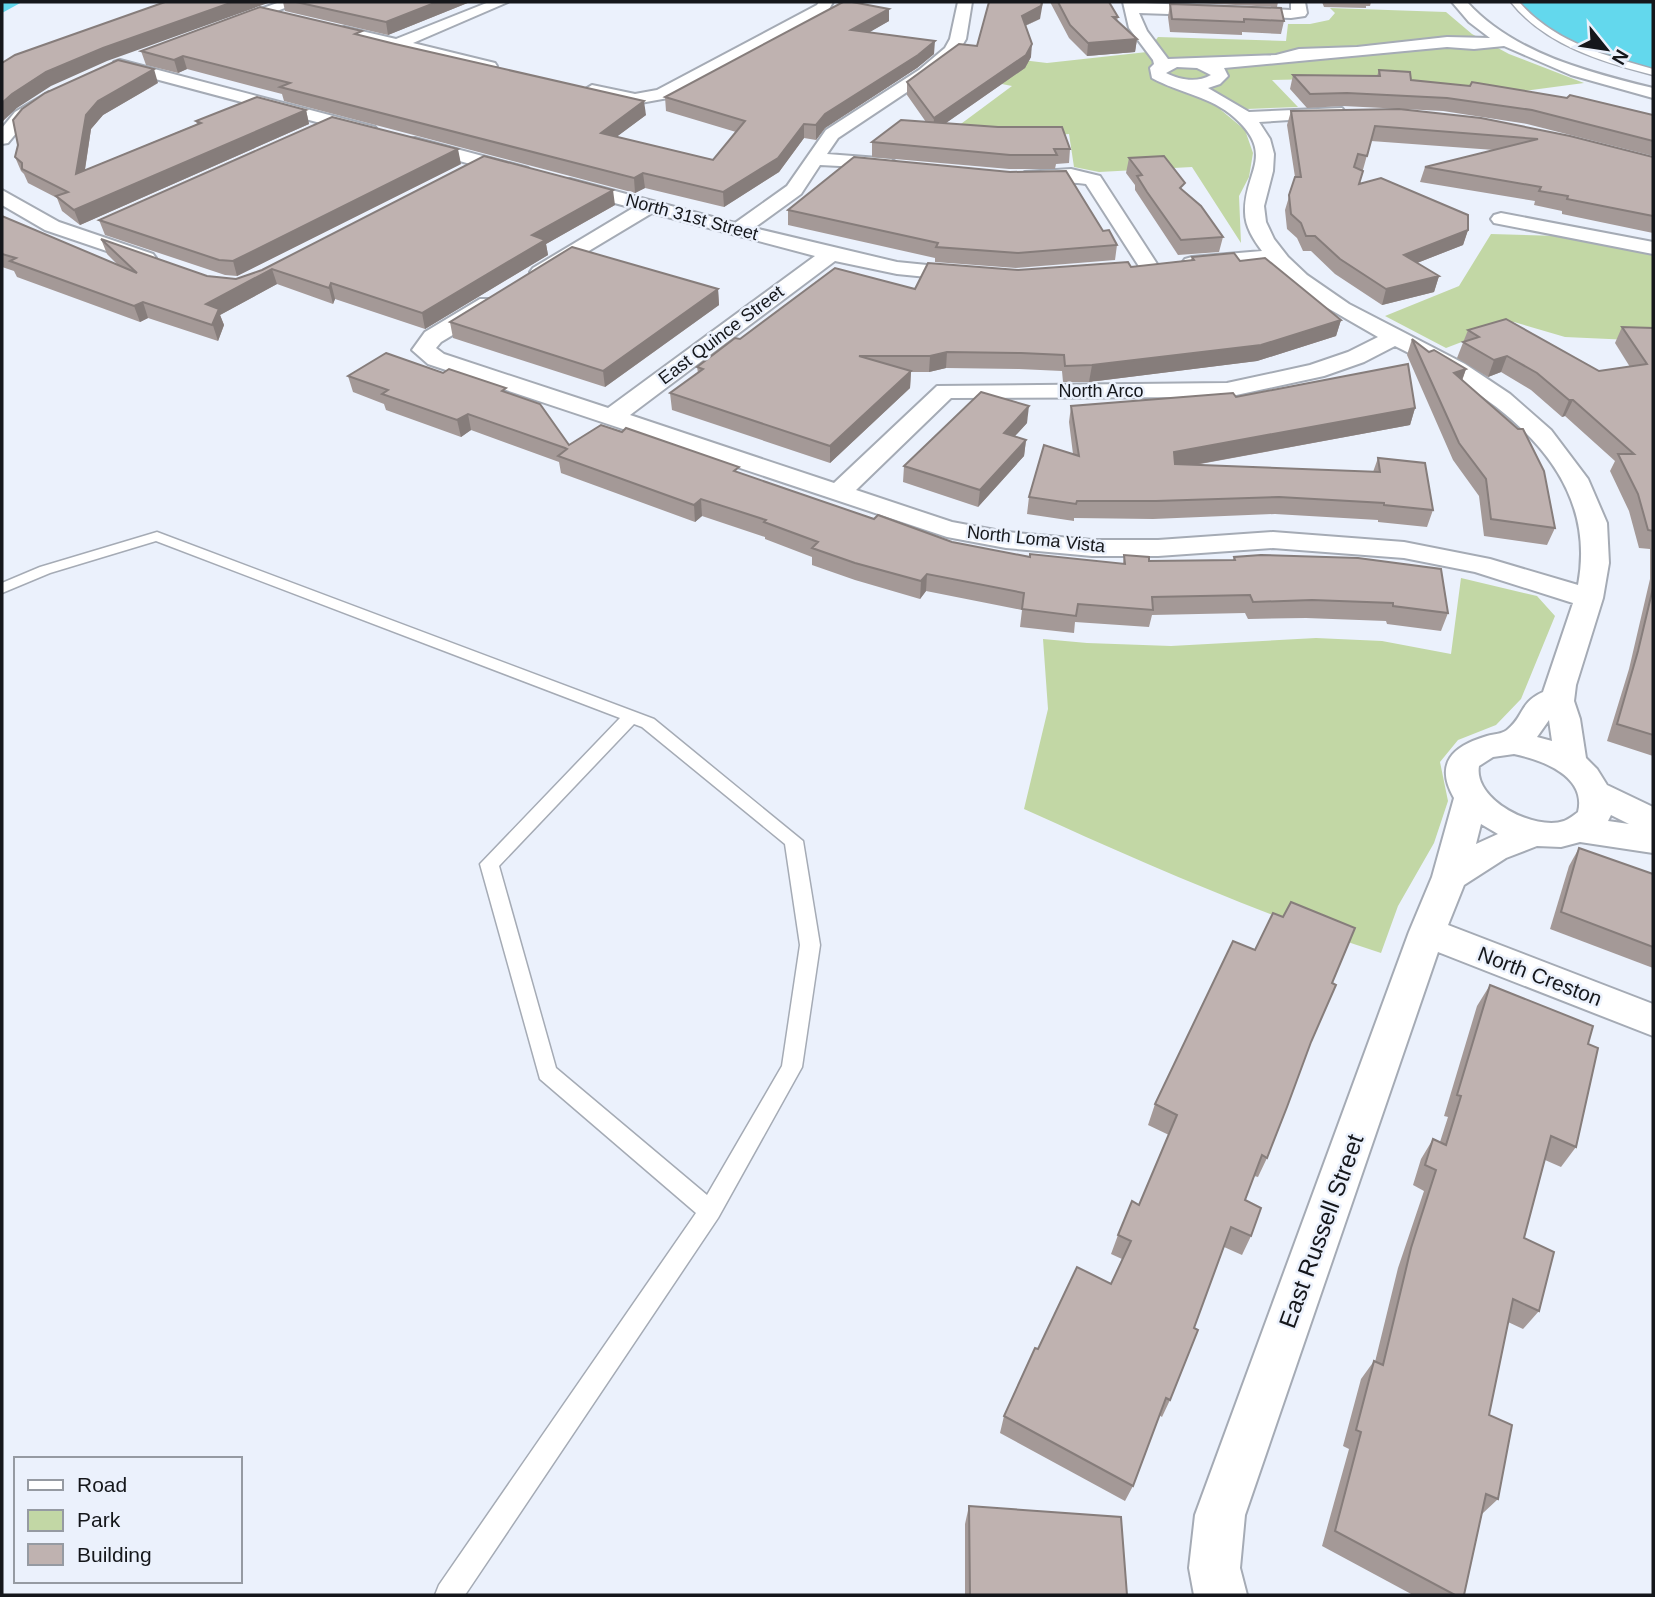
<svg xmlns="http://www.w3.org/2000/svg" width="1655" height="1597" viewBox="0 0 1655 1597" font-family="Helvetica,sans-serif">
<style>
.green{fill:#c2d7a5}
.water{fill:#63d8ed}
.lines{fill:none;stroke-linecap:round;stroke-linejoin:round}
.canal{fill:#63d8ed;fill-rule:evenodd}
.lane-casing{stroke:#a5abb5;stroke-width:3}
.street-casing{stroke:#a5abb5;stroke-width:4}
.lane{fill:#fff;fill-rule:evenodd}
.street{fill:#fff;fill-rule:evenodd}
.wall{fill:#a49997}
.shaded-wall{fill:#867d7b}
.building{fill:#bfb2b0;stroke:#867d7b;stroke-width:2}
.labels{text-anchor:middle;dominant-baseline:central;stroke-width:5;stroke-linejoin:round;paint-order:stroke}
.far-street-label{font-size:18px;fill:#15171b;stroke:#ebf1fc}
.street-label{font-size:21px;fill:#15171b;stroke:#ebf1fc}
.near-street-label{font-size:24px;fill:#15171b;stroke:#ebf1fc}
</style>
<rect width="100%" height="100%" fill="#ebf1fc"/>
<g class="green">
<path d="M1330 8 1446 12 1472 34 1509 54 1584 83 1510 93 1318 79 1272 80 1298 107 1221 110 1245 130 1253 153 1249 177 1239 196 1241 243 1192 167 1099 172 1074 167 1069 134 1021 138 950 132 1012 86 941 72 965 53 1047 63 1147 52 1158 37 1286 41 1288 24H1310L1329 20 1335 13Z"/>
<path d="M1491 234 1560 236 1653 255V341L1565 337 1514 322 1446 348 1385 316 1459 286Z"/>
<path d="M1461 578 1537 596 1555 616 1521 699 1496 725 1458 740 1440 762 1448 801 1434 843 1398 906 1381 953C1259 914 1141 862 1024 809L1048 709 1043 639 1087 643 1171 646 1316 638 1382 641 1451 654Z"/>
</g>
<path class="water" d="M1515 2H1653V72L1566 40 1520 8Z"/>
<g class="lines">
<path class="canal" d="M5 2H22L2 13V4Z"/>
<defs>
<g id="lane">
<path d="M1511 2H1519C1554 42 1604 55 1653 69V75C1602 62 1545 45 1511 2Z"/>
<path d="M157 532 654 719 803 841 820 945 802 1067 718 1218 465 1595H435L439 1585 696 1213 540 1079 480 864 620 718 156 541 50 573 2 593V583L40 567ZM634 724 642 727 785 844 800 945 782 1066 707 1195 556 1068 499 866Z"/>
</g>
<g id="street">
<path d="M280 2H300L234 28H224L221 25 224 22Z"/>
<path d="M489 2H508L413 43 495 63 497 66 489 71 339 35 336 32 344 27 396 39Z"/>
<path d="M819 2H833L828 11 668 98 635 104 586 94 584 90 592 85 635 94 657 90 817 5Z"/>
<path d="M958 2H972L966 39 957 54 931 76 838 138 827 154 891 159 900 165 898 169 820 165 801 194 754 228 897 262 967 269 974 271 978 275 974 279 967 281 897 274 835 261 630 415 834 483 937 386 1227 383 1310 365 1348 352 1378 337 1312 299 1271 263 1192 269 1185 267 1182 263 1185 259 1192 257 1262 251C1254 240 1245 227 1245 212 1244 172 1276 155 1235 118 1211 96 1179 93 1152 78L1150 68 1154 64 1153 60 1129 28 1123 2 1291 10V2H1305L1307 13 1305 16 1291 18 1139 13 1147 31 1168 59 1276 55 1299 49 1357 47 1447 37 1490 38 1469 22 1452 2H1467C1513 53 1588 72 1653 88V98L1571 75 1504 46 1474 49 1447 47 1224 68 1228 76 1220 84 1208 88 1249 112 1342 108 1345 112 1336 117 1259 122 1270 139 1274 154 1273 171 1264 206 1266 222 1274 239 1288 257 1307 275 1349 304 1465 364 1510 394 1551 430 1588 479 1607 523 1609 563 1603 598 1576 685 1574 701 1580 719 1586 758 1597 769 1607 785 1653 807V853L1580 842 1561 847 1537 846 1506 858 1464 885 1448 925 1653 1004V1036L1438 952 1245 1515 1240 1568 1247 1595H1194L1189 1568 1195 1515 1409 932 1432 877 1454 798C1434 763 1453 746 1487 736 1494 734 1502 734 1507 730 1525 715 1519 703 1543 692L1573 603 1475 572 1404 558 1273 548 1158 556H1092L1006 548 947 537 428 364 412 350 425 332 480 299H496L499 304 496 309 441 342 436 348 444 354 608 408 815 256 652 213 547 276H533L530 272 533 268 633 208 563 189 561 185 563 181 570 179 735 223 787 186 826 130 919 70 945 48 950 39ZM1177 67 1197 68 1211 75C1197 83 1180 80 1166 73ZM1395 346C1490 393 1601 464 1578 585L1490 559 1404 542 1273 532 1158 540H1092L1006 532 952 522 856 490 951 398 1227 397 1324 376 1364 362ZM1549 720 1552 741 1537 737ZM1514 754C1542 760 1587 776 1578 812 1574 815 1569 819 1564 821 1535 831 1473 800 1479 766L1493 757ZM1611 815 1629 824 1608 821ZM1481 824 1498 834 1476 844Z"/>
<path d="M120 60 375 127 378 131 369 136 114 68 112 65 114 62Z"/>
<path d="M49 92 57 97 55 101 27 120 8 143 2 144V128L15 112Z"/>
<path d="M415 138 528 168 530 172 521 178 409 147 406 143 409 139Z"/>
<path d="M1071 169 1100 176 1159 267 1156 271H1142L1086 184C1069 180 1024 187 1016 178L1025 172Z"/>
<path d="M2 190 59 222 153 254 156 258 153 262H139L45 230 2 205Z"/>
<path d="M1501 213 1653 242V254L1494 223 1491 219 1494 215Z"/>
</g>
</defs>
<use href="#lane" class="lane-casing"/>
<use href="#street" class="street-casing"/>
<use href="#lane" class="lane"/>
<use href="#street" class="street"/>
</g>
<g class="wall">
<path d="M283 2H470L388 35 285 11Z"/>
<path d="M1050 2H1109L1118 17 1117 21 1137 39 1135 52 1087 56 1069 38Z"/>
<path d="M1173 2H1278L1277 7Z"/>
<path d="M1322 2H1371L1370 6H1366V8L1324 7Z"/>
<path d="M1170 4 1284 21 1281 34 1242 32V35L1170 32 1168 17Z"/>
<path d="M889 9V21L869 32 934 54 917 68 825 128 816 140 804 138 779 172 724 207 645 188 635 193 284 101 282 94 187 69 178 73 146 65 141 51 363 36 646 115 616 137 713 160 736 132 666 111 665 97Z"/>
<path d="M1040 19 1025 26 1031 57 1025 68 946 123 1070 149 1069 163 1056 164 1055 169H1009L872 157V142L926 122 907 95V82L977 46Z"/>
<path d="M1379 70 1411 80 1653 115V156L1527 124 1443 111 1343 106 1307 108 1290 89 1293 75 1377 76Z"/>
<path d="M158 83 103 115 91 129 85 170 197 124 196 121 306 110 309 124 80 225 62 211 57 198 28 183 24 174 21 171 15 157Z"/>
<path d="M1399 109 1653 157V233L1562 214V211L1534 205 1535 201 1420 182 1425 167 1494 150 1371 141 1359 184 1468 230 1463 245 1417 263 1439 276 1434 292 1382 305 1335 274 1311 251H1303L1297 238 1287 229 1285 210 1295 177 1287 125 1291 111Z"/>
<path d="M1129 158 1183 191 1223 237 1219 252 1178 255 1135 190V185L1126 173Z"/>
<path d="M461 164 237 276 225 275 105 235 99 220Z"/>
<path d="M615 205 546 244 548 255 425 329 335 299 333 304 277 284 220 315 224 325 218 341 148 318 140 322 17 277 14 271 2 267V216L118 265 107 254 101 239 207 276 236 279 262 270Z"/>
<path d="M788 210 1103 231 1117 245 1115 260 1016 268 935 262V258L788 225Z"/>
<path d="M1192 257 1240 261 1341 320 1336 336 1257 361 1089 382H1063L1062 371 1019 369 946 368 929 372H911L910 388 830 463 672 410 670 393 698 373 697 367 740 339 915 289 1018 270 1131 267 1191 260Z"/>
<path d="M718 289 719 305 605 387 453 338 450 322Z"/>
<path d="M1622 327 1653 328V756L1607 741 1629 669 1650 579V549L1639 548 1629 511 1610 471 1615 461 1565 416 1562 417 1531 390 1501 372 1488 377 1457 358 1468 330 1599 371 1630 367 1615 343Z"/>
<path d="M1412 339 1429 352 1466 369 1462 381 1555 528 1547 545 1484 536 1479 496 1453 460 1407 355Z"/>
<path d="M443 373 507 393 569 445 740 473 874 519 952 542 1030 557 1123 564 1124 555 1149 561 1233 560 1234 557 1448 613 1441 631 1387 624 1386 621 1306 618 1248 619 1245 613 1152 615 1149 627 1075 622 1074 633 1020 627 1022 610 926 591 920 599 855 580 812 565V557L765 539V537L702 516 695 522 561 473 559 462 471 430 461 437 386 410 384 404 353 392 348 376Z"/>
<path d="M1236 397 1415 408 1410 425 1195 465 1373 472 1378 458 1433 510 1427 527 1378 522V520L1275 514 1153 519 1074 518V521L1027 514 1029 497 1073 454 1069 422 1071 406Z"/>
<path d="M1027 423 1015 436 1026 440 1024 456 978 507 903 482 904 466Z"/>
<path d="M1579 848 1653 874V968L1550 929 1569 866Z"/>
<path d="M1332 983 1311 1042 1267 1158 1258 1177 1254 1176 1245 1200 1251 1236 1242 1255 1224 1247 1194 1328 1170 1400 1162 1417 1159 1415 1133 1486 1125 1501 1000 1433 1004 1416 1038 1349 1111 1284 1122 1259 1111 1254 1118 1235 1139 1205 1169 1135 1148 1125 1155 1104Z"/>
<path d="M1490 985 1588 1044 1576 1147 1561 1167 1545 1160 1524 1238 1539 1311 1523 1329 1508 1322 1489 1415 1498 1499 1482 1514 1464 1595H1413L1322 1546 1349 1449 1343 1446 1361 1379 1374 1361 1375 1362 1398 1268 1424 1191 1413 1185 1421 1159 1433 1139 1440 1142 1448 1117 1444 1116 1477 1006Z"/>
<path d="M969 1506 1127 1595H965V1524Z"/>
</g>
<g class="shaded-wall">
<path d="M233 2H271L107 61 51 86 17 108 2 122V125V103L12 94 46 72 103 48Z"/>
<path d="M437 2H470L388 35 386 22Z"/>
<path d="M1042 2H1043L1040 19 1020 28 1022 16Z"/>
<path d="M889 9V21L851 43V30Z"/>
<path d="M1137 39 1135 52 1087 56 1088 43Z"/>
<path d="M935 41 934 54 917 68 825 128 816 140V125L825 114Z"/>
<path d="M1032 44 1031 57 1025 68 933 132 934 118Z"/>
<path d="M183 56 187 69 178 73 174 60Z"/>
<path d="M154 69 158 83 103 115 91 129 82 188 76 174 86 115 98 101Z"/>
<path d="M644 101 646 115 603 147 601 133Z"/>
<path d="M306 110 309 124 80 225 74 210Z"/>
<path d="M804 124V138L779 172 724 207 723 192Z"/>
<path d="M458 149 461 164 237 276 233 261Z"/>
<path d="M643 173 645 188 635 193 634 178Z"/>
<path d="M613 190 615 205 546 244 548 255 425 329 422 313 532 235Z"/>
<path d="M1468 230 1463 245 1399 270 1404 255Z"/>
<path d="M272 269 277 284 220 315 224 325 218 341 206 304Z"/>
<path d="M1439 276 1434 292 1382 305 1386 289Z"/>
<path d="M331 283 335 299 333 304 329 288Z"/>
<path d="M718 289 719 305 605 387 603 371Z"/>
<path d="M143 302 148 318 140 322 134 306Z"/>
<path d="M1341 320 1336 336 1257 361 1089 382 1092 365Z"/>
<path d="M947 352 946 368 929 372 930 356Z"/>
<path d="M1507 356 1501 372 1488 377 1494 360Z"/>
<path d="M1466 369 1460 385 1454 373Z"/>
<path d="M911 371 910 388 830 463V446Z"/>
<path d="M1569 400H1573L1565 416 1562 417Z"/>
<path d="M1029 406 1027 423 1002 450 1004 433Z"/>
<path d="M1415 408 1410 425 1171 469 1174 452Z"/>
<path d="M468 414 471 430 461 437 457 420Z"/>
<path d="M1026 440 1024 456 978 507 980 490Z"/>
<path d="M701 499 702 516 695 522 694 505Z"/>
<path d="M927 574 926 591 920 599 921 581Z"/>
</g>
<g class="building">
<path d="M165 2H233L103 48 46 72 12 94 2 103V63L15 55Z"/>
<path d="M296 2H437L386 22Z"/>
<path d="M843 2H852L889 9 851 30 935 41 918 55 825 114 816 125 804 124 778 158 723 192 643 173 634 178 280 87 290 83 183 56 174 60 141 51 260 7 362 31 355 34 395 44 644 101 601 133 713 160 745 121 665 97Z"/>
<path d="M989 2H1042L1041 6 1022 16 1032 44 1026 55 934 118 907 82 959 44 977 46Z"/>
<path d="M1058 2H1109L1118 17H1113L1137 39 1088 43 1070 25Z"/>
<path d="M1170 4 1281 8 1284 21 1244 19V22L1172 19Z"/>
<path d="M118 60 154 69 98 101 86 115 76 174 201 123 196 121 257 97 306 110 74 210 56 196 68 192 22 169V163L15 157 18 145 13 120 22 109 45 93Z"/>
<path d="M1379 70 1410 72 1411 80 1470 86 1472 82 1567 98 1570 95 1653 115V141L1532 110 1447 98 1347 93 1310 94 1293 75 1380 76Z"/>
<path d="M1399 109 1481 118 1570 136 1653 157V216L1567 199 1568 196 1539 191 1541 187 1425 167 1538 139 1375 126 1367 156 1358 154 1354 167 1363 171 1359 184 1381 178 1468 215V230L1404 255 1439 276 1386 289 1340 259 1315 236H1306L1301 223 1291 214 1289 195 1295 177H1301L1291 111Z"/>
<path d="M332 117 458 149 233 261 219 260 99 220Z"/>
<path d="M901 120 998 127H1062L1070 149H1054L1057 155H1010L872 142Z"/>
<path d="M484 156 613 190 532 235 545 240 422 313 331 283 329 288 272 269 206 304 219 309 212 325 143 302 134 306 10 261 16 258 2 254V216L137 273 101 239 207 276 236 279 262 270Z"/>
<path d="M1164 156 1185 183 1180 188 1201 206 1223 237 1181 240 1147 192 1137 176 1142 175 1129 158Z"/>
<path d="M854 157 1010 172 1066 171 1103 231 1109 230 1117 245 1018 253 936 247 938 243 788 210Z"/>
<path d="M572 247 718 289 603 371 450 322Z"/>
<path d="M1234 253 1240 261 1265 258 1341 320 1261 345 1092 365 1065 366 1064 355 1021 353 947 352 930 356H859L911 371 830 446 670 393 703 369 697 367 735 338 740 339 835 268 915 289 928 263 1018 270 1128 262 1131 267 1194 260 1192 257Z"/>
<path d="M1506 319 1599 371 1647 364 1622 327 1653 328V531L1648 530 1638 494 1618 454H1634L1573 400H1569L1537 373 1507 356 1494 360 1463 342 1479 337 1468 330Z"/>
<path d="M1412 339 1429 352 1434 350 1466 369 1454 373 1518 429H1523L1544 471 1555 528 1491 519 1486 479 1459 443Z"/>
<path d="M386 353 443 373 449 369 506 388 502 391 540 404 569 445 601 425 622 432 626 428 739 467 734 471 874 519 878 515 952 542 1030 557V554L1125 564 1124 555 1149 557V561L1235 560 1234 557 1261 555 1358 558 1441 569 1448 613 1393 606V603L1312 600 1253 602 1250 595 1152 597 1153 610 1078 604 1076 616 1022 609 1024 593 927 574 921 581 855 563 812 548 818 542 764 522 766 520 701 499 694 505 558 456 567 449 565 448 468 414 457 420 382 394 388 390 348 376Z"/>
<path d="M1408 364 1415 408 1174 452 1175 464 1380 472 1378 458 1425 463 1433 510 1384 505V503L1279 497 1156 501H1077L1076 504 1029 497 1044 445 1079 456 1071 406 1233 393 1236 397Z"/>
<path d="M981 392 1029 406 1004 433 1026 440 980 490 904 466Z"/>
<path d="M1653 588V735L1617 724 1638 651Z"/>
<path d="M1579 848 1653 874V947L1561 912Z"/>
<path d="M1291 902 1355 928 1332 983 1336 985 1311 1042 1287 1107 1267 1158 1262 1155 1245 1200 1261 1208 1251 1236 1231 1227 1194 1328 1198 1330 1170 1400 1166 1398 1133 1486 1004 1416 1035 1348 1038 1349 1077 1267 1111 1284 1131 1241 1118 1235 1132 1201 1139 1205 1177 1115 1155 1104 1233 941 1255 950 1273 913 1283 917Z"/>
<path d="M1490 985 1593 1026 1588 1044 1598 1048 1576 1147 1551 1136 1524 1238 1554 1252 1539 1311 1513 1299 1489 1415 1512 1425 1498 1499 1486 1494 1464 1595H1455L1335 1531 1361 1432 1356 1430 1374 1361 1383 1365 1411 1248 1436 1170 1425 1165 1433 1139 1446 1145 1461 1096 1457 1095Z"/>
<path d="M969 1506 1121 1517 1127 1595H970Z"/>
</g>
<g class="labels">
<g class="far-street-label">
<text transform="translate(692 217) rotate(15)">North 31st Street</text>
<text transform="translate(721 335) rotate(-37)">East Quince Street</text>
<text x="1101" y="391">North Arco</text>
<text transform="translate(1036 539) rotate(6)">North Loma Vista</text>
</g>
<g class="street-label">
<text transform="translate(1540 976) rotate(21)">North Creston</text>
</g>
<g class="near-street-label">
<text transform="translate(1321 1231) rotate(-70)">East Russell Street</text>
</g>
</g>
<rect width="1655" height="1597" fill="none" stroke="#15171b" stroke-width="7"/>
<rect x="14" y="1457" width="228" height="126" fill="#ebf1fc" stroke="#959aa2" stroke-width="2"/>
<rect x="28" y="1480" width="35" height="10" fill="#ffffff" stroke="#959aa2" stroke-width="2"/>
<text x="77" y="1492" font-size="21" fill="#15171b">Road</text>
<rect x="28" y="1510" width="35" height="21" fill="#c2d7a5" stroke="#959aa2" stroke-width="2"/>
<text x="77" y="1527" font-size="21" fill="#15171b">Park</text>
<rect x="28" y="1544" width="35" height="21" fill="#bfb2b0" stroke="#959aa2" stroke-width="2"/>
<text x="77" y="1562" font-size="21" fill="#15171b">Building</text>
<g transform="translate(1606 49) rotate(120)" stroke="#ebf1fc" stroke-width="5" paint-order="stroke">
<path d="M0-5L12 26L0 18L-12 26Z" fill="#15171b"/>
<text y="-10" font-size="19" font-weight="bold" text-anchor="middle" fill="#15171b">N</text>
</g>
</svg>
